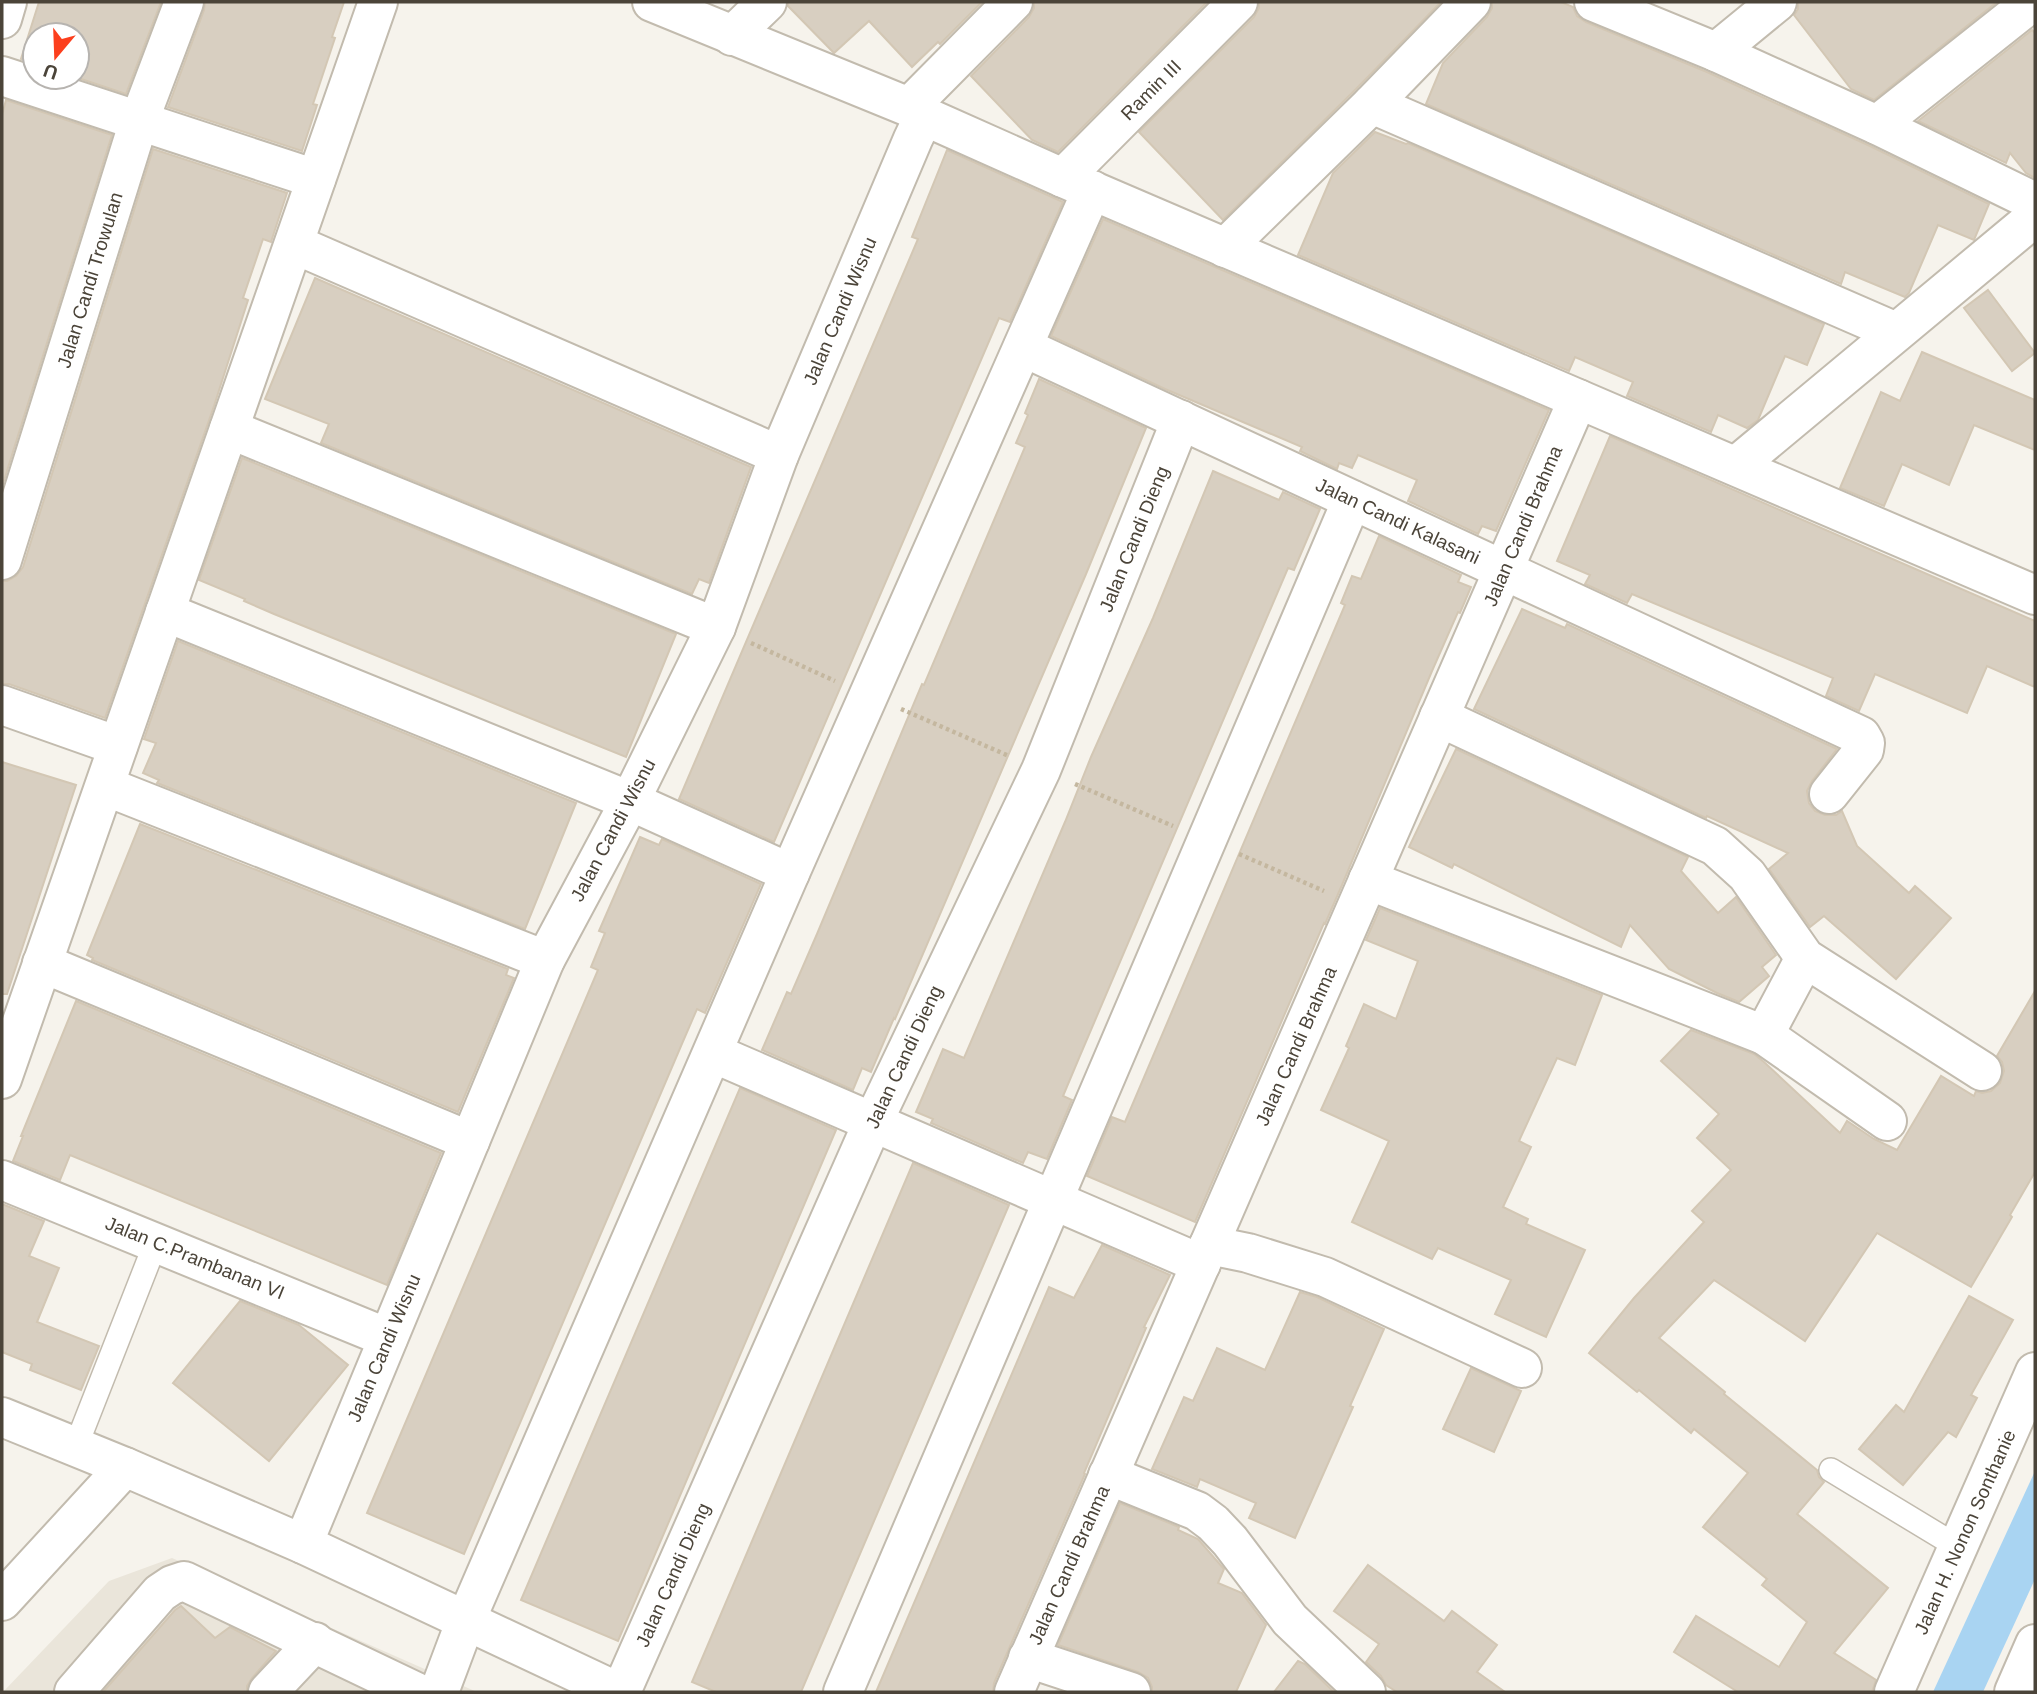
<svg xmlns="http://www.w3.org/2000/svg" width="2037" height="1694" viewBox="0 0 2037 1694" font-family="Arial,sans-serif">
<style>
.residential{fill:#eae5da}
.water{fill:#a9d4f2}
.building{fill:#d8cfc1;stroke:#d3c7b4;stroke-width:2}
.lines{fill:none;stroke-linecap:round;stroke-linejoin:round}
.service-casing{stroke:#c2bbae;stroke-width:26}
.minor-casing{stroke:#c2bbae;stroke-width:42}
.tertiary-casing{stroke:#c2bbae;stroke-width:42}
.path{stroke:#c4b79f;stroke-width:4.5;stroke-dasharray:3.5 3.5;stroke-linecap:butt}
.service{stroke:#fff;stroke-width:23}
.minor{stroke:#fff;stroke-width:38}
.tertiary{stroke:#fff;stroke-width:38}
.labels{text-anchor:middle;dominant-baseline:central;stroke-width:7;stroke-linejoin:round;paint-order:stroke}
.street-label{font-size:19px;fill:#4b4439;stroke:#fff}
</style>
<rect width="100%" height="100%" fill="#f6f3ec"/>
<path class="residential" d="M172 1558 477 1692H3L109 1581Z"/>
<path class="water" d="M2035 1471V1579L1983 1692H1933Z"/>
<g class="building">
<path d="M39 2H161L126 94 75 77H77V35H35V64L21 59Z"/>
<path d="M205 2H344L332 37 335 38 313 104 317 105 302 151 168 107 204 10Z"/>
<path d="M788 2H982L940 44 938 42 912 67 869 21 834 53 788 6Z"/>
<path d="M1034 2H1207L1058 152 1032 140 971 76 1029 17 1034 8Z"/>
<path d="M1259 2H1441L1356 89 1223 220 1139 132 1254 17 1259 8Z"/>
<path d="M1492 2H1561L1573 7 1577 16 1586 22 1707 72 1868 145 1989 204 1974 240 1938 225 1909 293 1905 297 1845 272 1841 284 1426 104 1443 63 1487 17 1492 8Z"/>
<path d="M1798 2H1997L1874 100 1851 89 1794 15 1798 9Z"/>
<path d="M2032 30 2035 33V178L2026 173 2010 153 2006 163 1918 121Z"/>
<path d="M6 100 112 135 2 487V115Z"/>
<path d="M1375 132 1406 144 1408 143 1824 324 1807 365 1785 356 1758 420 1747 428 1718 415 1711 432 1627 396 1633 382 1575 357 1569 371 1298 255 1333 173Z"/>
<path d="M153 149 287 193 271 242 263 239 243 298 248 300 214 406 105 718 9 684H2V581H7L16 576 23 567Z"/>
<path d="M947 150 1063 202 1010 322 999 318 774 842 679 799 918 239 912 237Z"/>
<path d="M1103 219 1549 410 1496 531 1482 526 1478 534 1408 501 1417 480 1358 455 1352 468 1339 463 1337 469 1300 451 1302 447 1165 389 1051 336Z"/>
<path d="M315 278 751 467 709 583 699 579 692 594 321 443 329 424 265 399Z"/>
<path d="M1988 290 2035 353 2012 371 1964 308Z"/>
<path d="M1922 352 2035 400V450L1974 425 1949 485 1902 464 1884 506 1840 488 1881 392 1900 401Z"/>
<path d="M1039 379 1146 428 1086 574 895 1019 894 1018 871 1072 862 1068 853 1090 762 1050 787 992 791 994 817 934 922 684 924 685 1025 447 1016 443 1028 415 1025 413Z"/>
<path d="M1610 436 2035 621V687L1987 666 1967 713 1875 674 1859 711 1826 696 1833 678 1632 594 1627 603 1585 584 1590 575 1557 561Z"/>
<path d="M242 458 676 634 626 757 274 614 244 601 245 599 199 580Z"/>
<path d="M1213 471 1279 500 1283 492 1320 509 1294 570 1288 568 1079 1058 1063 1096 1072 1100 1047 1159 1028 1152 1023 1163 931 1123 933 1119 916 1112 943 1049 964 1058 1065 822 1091 757 1153 618Z"/>
<path d="M1379 536 1461 575 1458 582 1471 587 1460 613 1458 612 1432 671 1342 885 1325 924 1324 923 1195 1222 1087 1176 1112 1117 1125 1122 1345 605 1341 603 1352 576 1361 579Z"/>
<path d="M1522 609 1565 628 1567 624 1837 749 1812 781 1807 791 1809 803 1815 811 1825 815H1836L1842 811 1857 846 1909 893 1915 886 1951 918 1896 979 1824 916 1810 927 1769 869 1788 853 1707 816 1706 818 1474 709Z"/>
<path d="M178 641 576 803 525 929 157 783 159 780 143 773 156 743 144 739Z"/>
<path d="M1456 749 1688 857 1681 871 1718 913 1736 897 1776 955 1762 967 1769 976 1739 1002 1717 993 1669 969 1630 925 1621 947 1454 864 1452 868 1409 847Z"/>
<path d="M2 762 76 785 7 994H2Z"/>
<path d="M140 824 508 969 506 975 514 978 458 1112 92 960 93 958 87 955Z"/>
<path d="M640 837 659 845 662 839 761 884 705 1013 697 1009 681 1046 464 1554 367 1513 598 970 591 967 605 933 599 931Z"/>
<path d="M1380 908 1602 995 1575 1065 1557 1058 1519 1141 1531 1147 1503 1207 1528 1219 1526 1224 1585 1250 1546 1337 1495 1314 1511 1280 1438 1248 1432 1259 1352 1222 1389 1141 1321 1110 1349 1048 1346 1046 1364 1004 1396 1019 1418 961 1366 940Z"/>
<path d="M2035 991V1172L2010 1215 2012 1217 1971 1287 1877 1233 1805 1341 1714 1280 1659 1338 1725 1392 1724 1394 1817 1470 1819 1477 1824 1482 1797 1514 1888 1588 1834 1653 1876 1680 1872 1692H1738L1674 1652 1696 1616 1779 1667 1807 1622 1762 1585 1767 1579 1703 1527 1748 1473 1694 1429 1691 1433 1639 1390 1637 1392 1589 1353 1634 1298 1704 1222 1692 1211 1731 1170 1697 1138 1719 1114 1661 1061 1691 1030 1754 1054 1764 1062 1840 1133 1847 1121 1874 1139 1897 1150 1941 1076 1974 1096 1976 1091 1982 1093 1991 1091 2000 1083 2004 1071 2002 1062 1997 1056Z"/>
<path d="M76 1001 441 1153 387 1285 70 1155 60 1180 13 1161 23 1136H21Z"/>
<path d="M740 1088 836 1130 618 1641 521 1600Z"/>
<path d="M913 1163 1009 1205 801 1692H716L692 1682Z"/>
<path d="M2 1204 44 1221 29 1256 59 1268 37 1322 99 1346 81 1390 30 1370 32 1364 2 1352Z"/>
<path d="M1102 1245 1170 1275 1144 1327 1146 1328 1084 1473 1085 1474 1008 1651 994 1683 993 1692H876L1049 1287 1074 1298Z"/>
<path d="M1300 1292 1317 1297 1384 1329 1350 1406 1353 1407 1295 1538 1249 1518 1256 1503 1200 1479 1197 1487 1152 1469 1184 1397 1193 1401 1217 1348 1265 1370Z"/>
<path d="M1969 1296 2013 1320 1971 1395 1977 1398 1956 1437 1948 1432 1903 1485 1859 1449 1896 1405 1904 1412Z"/>
<path d="M240 1301 299 1325 348 1365 269 1461 173 1383Z"/>
<path d="M1471 1368 1521 1391 1494 1452 1443 1429Z"/>
<path d="M1120 1503 1179 1527 1178 1530 1198 1539 1224 1569 1218 1583 1242 1593 1266 1625 1236 1692H1152V1687L1148 1678 1138 1672 1058 1645Z"/>
<path d="M1368 1565 1444 1621 1452 1611 1497 1645 1477 1672 1505 1692H1397L1386 1685 1381 1676 1366 1662 1379 1644 1334 1611Z"/>
<path d="M181 1606 215 1638 230 1627 276 1651 252 1678 247 1686V1692H103L175 1610Z"/>
<path d="M1298 1661 1305 1664 1334 1692H1274Z"/>
</g>
<g class="lines">
<defs>
<g id="service">
<path d="M76 1446 156 1242"/>
<path d="M1831 1470 1958 1547"/>
</g>
<g id="minor">
<path d="M652 2 909 107 924 116 1063 178 2035 595"/>
<path d="M1594 2 1716 52 1877 125 2035 202"/>
<path d="M2 19 7 2"/>
<path d="M732 36 767 2"/>
<path d="M1716 52 1777 2"/>
<path d="M2 76 316 179"/>
<path d="M1372 104 1896 332"/>
<path d="M909 107 1013 2"/>
<path d="M1877 125 2032 2"/>
<path d="M1063 178 1238 2"/>
<path d="M294 244 779 455"/>
<path d="M1225 248 1372 104 1471 2"/>
<path d="M1023 347 1861 736 1865 743 1864 750 1829 794"/>
<path d="M229 429 716 627"/>
<path d="M1736 466 2035 217"/>
<path d="M2 560 139 121 184 2"/>
<path d="M165 612 630 801 790 873"/>
<path d="M2 705 118 746"/>
<path d="M1439 717 1715 846 1747 875 1805 958 1982 1071"/>
<path d="M105 786 545 960"/>
<path d="M1368 880 1764 1035 1805 958"/>
<path d="M42 963 470 1141"/>
<path d="M1764 1035 1887 1121"/>
<path d="M713 1053 1201 1264"/>
<path d="M2 1079 378 2"/>
<path d="M2 1180 388 1338"/>
<path d="M1209 1245 1248 1253 1325 1277 1522 1368"/>
<path d="M2 1417 125 1467"/>
<path d="M1108 1475 1197 1511 1213 1523 1230 1541 1290 1620 1366 1692"/>
<path d="M303 1544 545 960 630 801 716 627 779 455 913 139 924 116"/>
<path d="M2 1601 125 1467 303 1544 618 1692"/>
<path d="M1028 1658 1131 1692"/>
<path d="M74 1692 160 1593 172 1585 184 1581 416 1692"/>
<path d="M268 1692 315 1642"/>
<path d="M439 1692 466 1620 790 873 1092 190"/>
<path d="M621 1692 873 1122 1041 770 1181 420"/>
<path d="M843 1692 1352 500"/>
<path d="M1014 1692 1578 399"/>
</g>
<g id="tertiary">
<path d="M1894 1692 2035 1372"/>
<path d="M2014 1692 2035 1644"/>
</g>
</defs>
<use href="#service" class="service-casing"/>
<use href="#minor" class="minor-casing"/>
<use href="#tertiary" class="tertiary-casing"/>
<g class="path">
<path d="M751 643 835 681"/>
<path d="M901 709 1009 756"/>
<path d="M1075 784 1173 826"/>
<path d="M1239 854 1324 891"/>
</g>
<use href="#service" class="service"/>
<use href="#minor" class="minor"/>
<use href="#tertiary" class="tertiary"/>
</g>
<g class="labels">
<g class="street-label">
<text transform="translate(1151 90) rotate(-45)">Ramin III</text>
<text transform="translate(90 280) rotate(-73)">Jalan Candi Trowulan</text>
<text transform="translate(840 311) rotate(-67)">Jalan Candi Wisnu</text>
<text transform="translate(1398 521) rotate(25)">Jalan Candi Kalasani</text>
<text transform="translate(1523 526) rotate(-67)">Jalan Candi Brahma</text>
<text transform="translate(1134 539) rotate(-68)">Jalan Candi Dieng</text>
<text transform="translate(613 830) rotate(-62)">Jalan Candi Wisnu</text>
<text transform="translate(1296 1046) rotate(-66)">Jalan Candi Brahma</text>
<text transform="translate(904 1057) rotate(-65)">Jalan Candi Dieng</text>
<text transform="translate(195 1258) rotate(22)">Jalan C.Prambanan VI</text>
<text transform="translate(384 1348) rotate(-67)">Jalan Candi Wisnu</text>
<text transform="translate(1965 1532) rotate(-66)">Jalan H. Nonon Sonthanie</text>
<text transform="translate(1069 1565) rotate(-66)">Jalan Candi Brahma</text>
<text transform="translate(673 1575) rotate(-66)">Jalan Candi Dieng</text>
</g>
</g>
<rect width="2037" height="1694" fill="none" stroke="#4b4439" stroke-width="7"/>
<g transform="translate(56 56) rotate(199)"><circle r="33" fill="#ffffff" stroke="#b7b4b0" stroke-width="2"/>
<path d="M0-5L12 26L0 18L-12 26Z" fill="#fc3f1d"/>
<text y="-10" font-size="19" font-weight="bold" text-anchor="middle" fill="#4b4439">U</text>
</g>
</svg>
